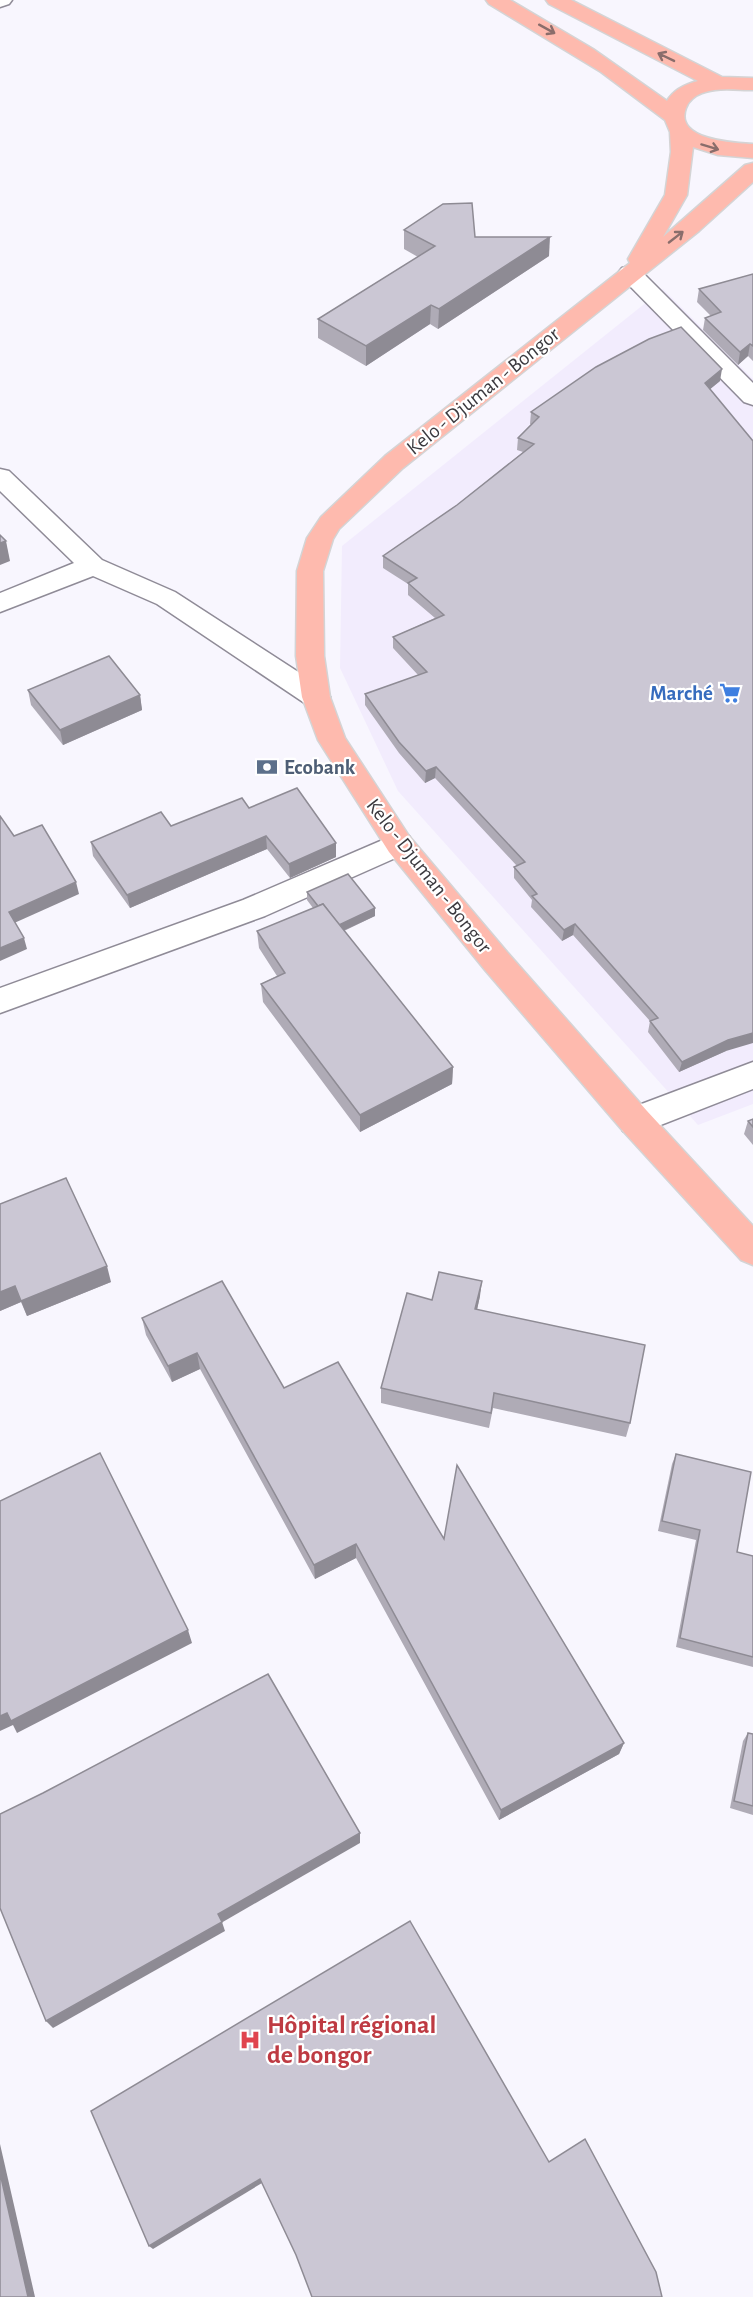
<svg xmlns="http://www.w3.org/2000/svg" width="753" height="2297" viewBox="0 0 753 2297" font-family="'Alegreya Sans',sans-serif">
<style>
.built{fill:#f2ecfd}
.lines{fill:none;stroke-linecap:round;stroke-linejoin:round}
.minor-casing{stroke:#8f8b97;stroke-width:3}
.trunk-casing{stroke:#d4d4d5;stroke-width:3}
.minor{fill:#fff;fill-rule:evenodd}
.trunk{fill:#febaae;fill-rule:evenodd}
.wall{fill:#afabb6}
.shaded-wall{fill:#8e8b94}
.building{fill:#cbc7d4;stroke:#8e8b94;stroke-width:1.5}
.oneway{stroke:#8a6d6b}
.labels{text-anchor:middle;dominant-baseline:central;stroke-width:4.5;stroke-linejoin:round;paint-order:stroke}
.street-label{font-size:21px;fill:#3c3a3f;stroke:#fff}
.shop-label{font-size:21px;font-weight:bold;fill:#366cbe;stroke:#fff;text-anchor:end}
.service-label{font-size:21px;font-weight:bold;fill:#4e5e75;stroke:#fff;text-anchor:start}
.near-health-label{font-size:26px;font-weight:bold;fill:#be3a42;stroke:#fff;text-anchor:start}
</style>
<rect width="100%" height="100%" fill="#f8f6fe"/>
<path class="built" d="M663 289 753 379V1104L698 1125 398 791 340 668 342 546Z"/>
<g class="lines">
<defs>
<g id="minor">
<path d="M0 0H12L9 4 0 7Z"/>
<path d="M630 266 638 268 753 383V405L744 402 622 278 618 273 622 268Z"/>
<path d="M0 469 9 471 102 560 175 592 326 690 330 697 326 704 316 707 306 704 157 604 93 576 0 612V593L74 563 0 491Z"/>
<path d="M399 833 409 836 414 844 409 852 265 916 0 1013V988L243 900Z"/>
<path d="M753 1062V1089L635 1135 623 1131 619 1121 623 1111Z"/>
</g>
<path id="trunk" d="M486 0H510L593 49 667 101C674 89 686 84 698 81L549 4 546 0H571L722 77 753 78V90C736 90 718 87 702 93 696 95 688 101 686 108 674 140 734 143 753 144V158L718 155 693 147 687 195 663 237 745 165 753 163V182L699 231 403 468 339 529 333 539 323 571 324 656 330 697 345 738 409 836 507 952 647 1111 753 1226V1265L741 1260 623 1131 485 970 389 852 318 740 302 697 296 656 297 571 307 538 321 517 385 456 630 263 628 259 665 195 671 152 670 132 665 120 601 72 489 4Z"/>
</defs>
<use href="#minor" class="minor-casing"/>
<use href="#trunk" class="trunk-casing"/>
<use href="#minor" class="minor"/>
<use href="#trunk" class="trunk"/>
</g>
<g class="wall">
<path d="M404 230 475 237 549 256 438 329 430 324 366 366 318 338V319L418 257 404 249Z"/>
<path d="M753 274V361L748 356 738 365 703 330 705 318 711 316 697 302 699 289Z"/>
<path d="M720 381 710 389 726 1051 679 1072 648 1032 650 1021 573 935 562 941 531 907 532 900 514 878V867L517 866 435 778 425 783 399 753 365 705V694L418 675 393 648V637L435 618 408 595V584L383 568V556L457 505 523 452 517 450 518 438 531 424H530L531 412Z"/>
<path d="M28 690 140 695 142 710 63 745 31 705Z"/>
<path d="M249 808 336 843V857L290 878 267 849 130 908 93 856 91 842 171 826Z"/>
<path d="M307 892 375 916 344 931 453 1067 452 1084 360 1132 263 1002 261 984 277 976 259 948 257 931 313 908 307 900Z"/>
<path d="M753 1119V1145L744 1134 748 1121Z"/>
<path d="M0 1204 111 1282 27 1316 21 1302 0 1311Z"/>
<path d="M480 1296 477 1309 630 1423 626 1437 493 1408 489 1428 381 1403V1388L432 1300Z"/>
<path d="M142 1318 284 1388 444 1539 624 1743 619 1754 499 1820 356 1558 315 1579 200 1369 172 1382 146 1335Z"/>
<path d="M676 1454 737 1552 753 1556V1667L676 1647 696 1540 658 1531 672 1464Z"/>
<path d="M748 1733 753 1734V1815L730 1808 743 1741Z"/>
</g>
<g class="shaded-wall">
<path d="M550 237 549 256 438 329 439 309Z"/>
<path d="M431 305 430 324 366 366V346Z"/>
<path d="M750 344 748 356 738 365 740 352Z"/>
<path d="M722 369 720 381 703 395 705 383Z"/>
<path d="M6 541 10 561 0 565V543Z"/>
<path d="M140 695 142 710 63 745 60 730Z"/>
<path d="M436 767 435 778 425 783 426 771Z"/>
<path d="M266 836 267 849 130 908 127 895Z"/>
<path d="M336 843V857L290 878 289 864Z"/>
<path d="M76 882 79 894 12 924 9 912Z"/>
<path d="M375 908V916L334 935V927Z"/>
<path d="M575 924 573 935 562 941 564 930Z"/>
<path d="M24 938 27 949 0 961V948Z"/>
<path d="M753 1033V1043L726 1051 679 1072 682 1062 728 1040Z"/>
<path d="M453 1067 452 1084 360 1132V1115Z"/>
<path d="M107 1266 111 1282 27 1316 21 1301Z"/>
<path d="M482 1281 480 1296 474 1324 475 1309Z"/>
<path d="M15 1286 21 1302 0 1311V1292Z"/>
<path d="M197 1353 200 1369 172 1382 168 1366Z"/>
<path d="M356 1544V1558L315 1579 314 1565Z"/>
<path d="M188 1630 192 1643 17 1733 13 1725 0 1731V1716Z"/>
<path d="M624 1743 619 1754 499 1820 501 1810Z"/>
<path d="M360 1833V1843L221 1923 218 1914Z"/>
<path d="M222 1922 225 1931 53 2028 46 2021Z"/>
<path d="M0 2144 35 2297H28L0 2173Z"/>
<path d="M260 2179 262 2183 153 2249 149 2246Z"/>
</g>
<g class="building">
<path d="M472 203 475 237H550L439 309 431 305 366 346 318 319 435 246 404 230 443 204Z"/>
<path d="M753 274V346L750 344 740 352 705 318 721 312 699 289Z"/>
<path d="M681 327 722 369 705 383 753 441V1033L728 1040 682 1062 650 1021 658 1018 575 924 564 930 532 896 537 894 514 867 525 862 436 767 426 771 399 742 365 694 427 672 393 637 444 615 408 583 417 578 383 556 457 505 534 444 518 438 539 417 531 412 596 367 649 339Z"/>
<path d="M0 535 6 541 0 543Z"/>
<path d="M109 656 140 695 60 730 28 690Z"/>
<path d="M297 788 336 843 289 864 266 836 127 895 91 842 161 812 171 826 242 798 249 808Z"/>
<path d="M0 816 14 836 42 825 76 882 9 912 24 938 0 948Z"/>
<path d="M348 874 375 908 339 925 323 904 318 906 307 892Z"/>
<path d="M323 904 453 1067 360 1115 261 984 285 973 257 931Z"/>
<path d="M753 1119V1127L748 1121Z"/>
<path d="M66 1178 107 1266 21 1301 15 1286 0 1292V1204Z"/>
<path d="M439 1272 482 1281 475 1309 645 1345 630 1423 494 1393 491 1413 381 1388 407 1293 432 1300Z"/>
<path d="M222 1281 284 1388 338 1362 444 1539 457 1465 624 1743 501 1810 356 1544 314 1565 197 1353 168 1366 142 1318Z"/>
<path d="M100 1453 188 1630 11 1721 7 1713 0 1716V1501Z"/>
<path d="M676 1454 751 1472 737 1552 753 1556V1657L680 1638 700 1530 662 1521Z"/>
<path d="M268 1674 360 1833 218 1914 222 1922 46 2021 0 1908V1814L43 1793Z"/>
<path d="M748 1733 753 1734V1806L734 1801Z"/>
<path d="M410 1921 549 2162 585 2139 656 2272 662 2297H312L296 2255 260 2179 149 2246 91 2111Z"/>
<path d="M0 2173 28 2297H0Z"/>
</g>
<defs><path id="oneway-shaft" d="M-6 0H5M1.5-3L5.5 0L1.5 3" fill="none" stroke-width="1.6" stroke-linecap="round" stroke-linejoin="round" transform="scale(1.5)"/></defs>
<g class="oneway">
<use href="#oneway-shaft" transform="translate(547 29) rotate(29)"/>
<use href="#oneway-shaft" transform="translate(666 57) rotate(-154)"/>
<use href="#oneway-shaft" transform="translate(710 147) rotate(17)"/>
<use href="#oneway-shaft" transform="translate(676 237) rotate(-38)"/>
</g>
<defs>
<symbol id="supermarket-bare" viewBox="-9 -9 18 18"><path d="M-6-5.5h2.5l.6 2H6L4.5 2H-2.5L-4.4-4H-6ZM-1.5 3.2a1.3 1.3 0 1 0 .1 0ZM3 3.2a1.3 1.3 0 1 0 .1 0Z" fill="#3f7fe0" stroke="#fff" stroke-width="2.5" paint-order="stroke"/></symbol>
<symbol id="bank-bare" viewBox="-9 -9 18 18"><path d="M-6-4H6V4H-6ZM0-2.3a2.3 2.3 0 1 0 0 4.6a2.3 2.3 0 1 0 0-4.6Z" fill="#5c6f8a" stroke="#fff" stroke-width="2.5" paint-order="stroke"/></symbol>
<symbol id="hospital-bare" viewBox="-9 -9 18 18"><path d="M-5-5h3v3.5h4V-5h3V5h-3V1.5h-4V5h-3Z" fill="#e0444e" stroke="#fff" stroke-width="2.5" paint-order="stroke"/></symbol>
</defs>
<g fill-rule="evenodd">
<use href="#supermarket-bare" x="715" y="678" width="30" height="30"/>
<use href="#bank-bare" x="252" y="752" width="30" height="30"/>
<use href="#hospital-bare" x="235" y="2025" width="30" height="30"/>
</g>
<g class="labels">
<g class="street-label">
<text transform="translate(483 391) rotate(-39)">Kelo - Djuman - Bongor</text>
<text transform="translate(429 876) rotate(52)">Kelo - Djuman - Bongor</text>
</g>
<g class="shop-label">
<text x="713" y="693">Marché</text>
</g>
<g class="service-label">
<text x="284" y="767">Ecobank</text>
</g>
<g class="near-health-label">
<text x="267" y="2025">Hôpital régional<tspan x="267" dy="30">de bongor</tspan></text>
</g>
</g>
</svg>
